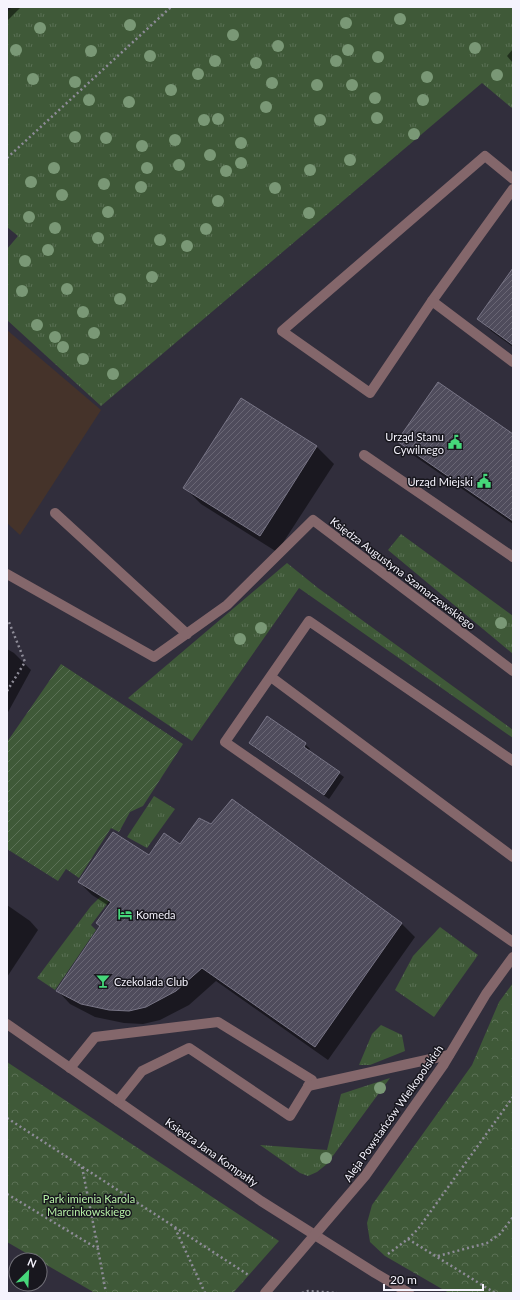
<svg xmlns="http://www.w3.org/2000/svg" width="520" height="1300" viewBox="0 0 520 1300" font-family="Lato,sans-serif">
<style>
.education{fill:#45332a}
.grass{fill:url(#grass-tufts)}
.forest{fill:url(#forest-crowns)}
.garden{fill:url(#garden-furrows)}
.shadow{fill:#0007}
.building{fill:url(#building-hatch);stroke:#787586}
.lines{fill:none;stroke-linecap:round;stroke-linejoin:round}
.path{stroke:#8e8c98;stroke-width:2.5;stroke-dasharray:2 3;stroke-linecap:butt}
.minor{stroke:#84676b;stroke-width:10}
.tree{fill:#7a9876}
.labels{text-anchor:middle;dominant-baseline:central;stroke-width:3;stroke-linejoin:round;paint-order:stroke}
.poi-label{font-size:11px;fill:#f5f3fd;stroke:#18171e;text-anchor:end}
.street-label{font-size:11px;fill:#f5f3fd;stroke:#18171e}
.park-label{font-size:11px;fill:#b5efa5;stroke:#18171e}
</style>
<defs>
<pattern id="grass-tufts" width="24" height="20" patternUnits="userSpaceOnUse"><rect width="24" height="20" fill="#3f5938"/><path d="M3 7l-1-3M5 7V3M7 7l1-3M15 17l-1-3M17 17v-4M19 17l1-3" fill="none" stroke="#5b7156"/></pattern>
<pattern id="forest-crowns" width="20" height="18" patternUnits="userSpaceOnUse"><rect width="20" height="18" fill="#3f5938"/><path d="M2 6a3 3 0 1 1 6 0M12 15a3 3 0 1 1 6 0" fill="none" stroke="#5b7156"/></pattern>
<pattern id="garden-furrows" width="10" height="10" patternUnits="userSpaceOnUse"><rect width="10" height="10" fill="#3f5938"/><path d="M-1 1l2-2M0 10L10 0M9 11l2-2" fill="none" stroke="#5b7156"/></pattern>
<pattern id="building-hatch" width="6" height="6" patternUnits="userSpaceOnUse"><rect width="6" height="6" fill="#4f4c5c"/><path d="M-1 1l2-2M0 6l6-6M5 7l2-2" fill="none" stroke="#696674"/></pattern>
</defs>
<rect width="100%" height="100%" fill="#312e3c"/>
<path class="education" d="M7 330 101 410 20 535 7 523Z"/>
<g class="grass">
<path d="M12 7H513V109L482 83 101 406 7 320V249L18 236 7 227V12Z"/>
<path d="M401 534 513 616V654L388 550Z"/>
<path d="M287 563 318 588 513 730V738L299 588 192 741 128 698Z"/>
<path d="M154 796 175 809 147 848 127 837Z"/>
<path d="M126 879 91 925 96 930 55 990 37 978 91 906 103 894Z"/>
<path d="M440 927 478 955 434 1017 395 990 413 956Z"/>
<path d="M381 1025 402 1035 405 1051 370 1065H359L372 1034Z"/>
<path d="M390 1078 327 1164 317 1172 308 1176 300 1173 260 1145 327 1150 341 1094Z"/>
</g>
<g class="forest">
<path d="M513 983V1293H449L385 1256 370 1242 367 1223 372 1205 472 1065 499 1002Z"/>
<path d="M7 1062 279 1241 233 1293H95L7 1242Z"/>
</g>
<path class="garden" d="M61 664 183 744 143 806 130 812 119 832 111 828 79 878 66 869 58 881 7 849V742Z"/>
<g class="shadow">
<path d="M7 7H21L7 21Z"/>
<path d="M513 49V63L507 56Z"/>
<path d="M513 270V347L491 331 479 319Z"/>
<path d="M241 399 317 447 334 464 277 552 201 504 184 487Z"/>
<path d="M513 436V524L413 455 399 441Z"/>
<path d="M7 649 14 653 31 670 7 714Z"/>
<path d="M250 743 305 744 310 749 308 751 344 777 329 799 255 748Z"/>
<path d="M232 800 402 924 415 937 328 1060 216 981 189 1005 160 1020 143 1024 124 1023 95 1017 70 1004 57 990 101 926 109 906 92 895 79 882 180 846 211 825Z"/>
<path d="M7 905 30 921 38 930 7 977Z"/>
</g>
<g class="building">
<path d="M513 268V345L477 319Z"/>
<path d="M438 382 513 434V521L397 441Z"/>
<path d="M241 398 317 446 260 536 183 488Z"/>
<path d="M267 716 306 743 304 747 340 772 324 795 249 743Z"/>
<path d="M232 799 402 923 315 1047 202 968 176 991 146 1007 129 1011 109 1010 81 1004 56 991 100 926 96 923 111 902 78 882 113 832 149 855 164 833 180 844 199 818 211 824Z"/>
</g>
<g class="lines">
<g class="path">
<path d="M7 158 171 7"/>
<path d="M7 691 25 662 9 622"/>
<path d="M7 1118 250 1276"/>
<path d="M82 1167 98 1248"/>
<path d="M7 1194 98 1249 106 1293"/>
<path d="M175 1228 205 1293"/>
<path d="M408 1239 495 1293"/>
<path d="M388 1254 408 1239 418 1229 513 1097"/>
<path d="M438 1256 487 1243 500 1234 513 1217"/>
<path d="M302 1293 308 1291 337 1293"/>
</g>
<g class="minor">
<path d="M513 179 485 156 282 331 370 393 432 301 513 189"/>
<path d="M432 301 513 362"/>
<path d="M364 455 513 557"/>
<path d="M55 513 187 634"/>
<path d="M7 574 154 657 227 605 313 520 513 671"/>
<path d="M271 677 513 857"/>
<path d="M513 761 309 621 225 742 513 942"/>
<path d="M7 1024 261 1201 375 1273 409 1293"/>
<path d="M70 1068 95 1037 218 1022 312 1080 290 1116 189 1048 142 1071 118 1101"/>
<path d="M308 1086 449 1055"/>
<path d="M265 1293 365 1176 444 1064 486 994 513 957"/>
</g>
</g>
<g class="tree">
<circle cx="400" cy="19" r="6"/>
<circle cx="346" cy="23" r="6"/>
<circle cx="130" cy="25" r="6"/>
<circle cx="40" cy="28" r="6"/>
<circle cx="233" cy="35" r="6"/>
<circle cx="278" cy="46" r="6"/>
<circle cx="475" cy="48" r="6"/>
<circle cx="16" cy="50" r="6"/>
<circle cx="348" cy="50" r="6"/>
<circle cx="91" cy="51" r="6"/>
<circle cx="150" cy="56" r="6"/>
<circle cx="378" cy="57" r="6"/>
<circle cx="215" cy="61" r="6"/>
<circle cx="336" cy="61" r="6"/>
<circle cx="256" cy="63" r="6"/>
<circle cx="198" cy="74" r="6"/>
<circle cx="497" cy="75" r="6"/>
<circle cx="427" cy="77" r="6"/>
<circle cx="33" cy="79" r="6"/>
<circle cx="75" cy="82" r="6"/>
<circle cx="272" cy="83" r="6"/>
<circle cx="317" cy="85" r="6"/>
<circle cx="352" cy="85" r="6"/>
<circle cx="171" cy="90" r="6"/>
<circle cx="375" cy="98" r="6"/>
<circle cx="89" cy="100" r="6"/>
<circle cx="423" cy="100" r="6"/>
<circle cx="129" cy="102" r="6"/>
<circle cx="266" cy="107" r="6"/>
<circle cx="377" cy="118" r="6"/>
<circle cx="218" cy="119" r="6"/>
<circle cx="204" cy="120" r="6"/>
<circle cx="320" cy="120" r="6"/>
<circle cx="414" cy="134" r="6"/>
<circle cx="75" cy="137" r="6"/>
<circle cx="106" cy="138" r="6"/>
<circle cx="175" cy="140" r="6"/>
<circle cx="241" cy="143" r="6"/>
<circle cx="142" cy="146" r="6"/>
<circle cx="210" cy="155" r="6"/>
<circle cx="350" cy="160" r="6"/>
<circle cx="241" cy="163" r="6"/>
<circle cx="179" cy="165" r="6"/>
<circle cx="54" cy="168" r="6"/>
<circle cx="147" cy="168" r="6"/>
<circle cx="310" cy="170" r="6"/>
<circle cx="226" cy="171" r="6"/>
<circle cx="31" cy="182" r="6"/>
<circle cx="104" cy="184" r="6"/>
<circle cx="141" cy="187" r="6"/>
<circle cx="275" cy="188" r="6"/>
<circle cx="62" cy="195" r="6"/>
<circle cx="218" cy="201" r="6"/>
<circle cx="108" cy="212" r="6"/>
<circle cx="309" cy="213" r="6"/>
<circle cx="29" cy="217" r="6"/>
<circle cx="55" cy="228" r="6"/>
<circle cx="206" cy="229" r="6"/>
<circle cx="98" cy="238" r="6"/>
<circle cx="160" cy="240" r="6"/>
<circle cx="187" cy="246" r="6"/>
<circle cx="48" cy="250" r="6"/>
<circle cx="25" cy="261" r="6"/>
<circle cx="152" cy="277" r="6"/>
<circle cx="67" cy="289" r="6"/>
<circle cx="22" cy="291" r="6"/>
<circle cx="120" cy="299" r="6"/>
<circle cx="83" cy="312" r="6"/>
<circle cx="37" cy="325" r="6"/>
<circle cx="94" cy="333" r="6"/>
<circle cx="55" cy="337" r="6"/>
<circle cx="63" cy="347" r="6"/>
<circle cx="83" cy="359" r="6"/>
<circle cx="113" cy="374" r="6"/>
<circle cx="501" cy="623" r="6"/>
<circle cx="261" cy="628" r="6"/>
<circle cx="240" cy="639" r="6"/>
<circle cx="380" cy="1088" r="6"/>
<circle cx="326" cy="1158" r="6"/>
</g>
<defs>
<symbol id="civic-bare" viewBox="-9 -9 18 18"><path d="M-.6-6.5H3V-4.5H.6V-3L4-1V1h2V6H-6V1h2V-1L-.6-3ZM-1.2 2.5V6h2.4V2.5Z" fill="#46d77a" stroke="#18171e" stroke-width="2.5" paint-order="stroke"/></symbol>
<symbol id="hotel-bare" viewBox="-9 -9 18 18"><path d="M-6-4.5h1.5V1H6V5H4.5V3h-9V5H-6ZM-4 0a1.8 1.8 0 1 1 3.6 0ZM.5 0V-2.5h3Q6-2.5 6 0Z" fill="#46d77a" stroke="#18171e" stroke-width="2.5" paint-order="stroke"/></symbol>
<symbol id="bar-bare" viewBox="-9 -9 18 18"><path d="M-6-5H6L.8 .8V4.5H3.5V6h-7V4.5H-.8V.8Z" fill="#46d77a" stroke="#18171e" stroke-width="2.5" paint-order="stroke"/></symbol>
</defs>
<g fill-rule="evenodd">
<use href="#civic-bare" x="445" y="432" width="20" height="20"/>
<use href="#civic-bare" x="474" y="471" width="20" height="20"/>
<use href="#hotel-bare" x="115" y="904" width="20" height="20"/>
<use href="#bar-bare" x="93" y="971" width="20" height="20"/>
</g>
<g class="labels">
<g class="poi-label">
<text x="444" y="436">Urząd Stanu<tspan x="444" dy="13">Cywilnego</tspan></text>
<text x="473" y="481">Urząd Miejski</text>
<text x="136" y="914" text-anchor="start">Komeda</text>
<text x="114" y="981" text-anchor="start">Czekolada Club</text>
</g>
<g class="street-label">
<text transform="translate(403 573) rotate(37)">Księdza Augustyna Szamarzewskiego</text>
<text transform="translate(393 1113) rotate(-55)">Aleja Powstańców Wielkopolskich</text>
<text transform="translate(212 1152) rotate(35)">Księdza Jana Kompałły</text>
</g>
<g class="park-label">
<text x="89" y="1198">Park imienia Karola<tspan x="89" dy="13">Marcinkowskiego</tspan></text>
</g>
</g>
<rect width="520" height="1300" fill="none" stroke="#f5f3fd" stroke-width="16"/>
<g transform="translate(28 1272) rotate(24)"><circle r="19" fill="#18171e" stroke="#706f77"/>
<path d="M0-3L7 15L0 10L-7 15Z" fill="#46d77a"/>
<text y="-6" font-size="11" font-weight="bold" text-anchor="middle" fill="#f5f3fd">N</text>
</g>
<path d="M384 1284v6h99v-6" fill="none" stroke="#f5f3fd" stroke-width="2"/>
<text x="390" y="1284" font-size="12" fill="#f5f3fd" stroke="#18171e" stroke-width="3" paint-order="stroke">20 m</text>
</svg>
